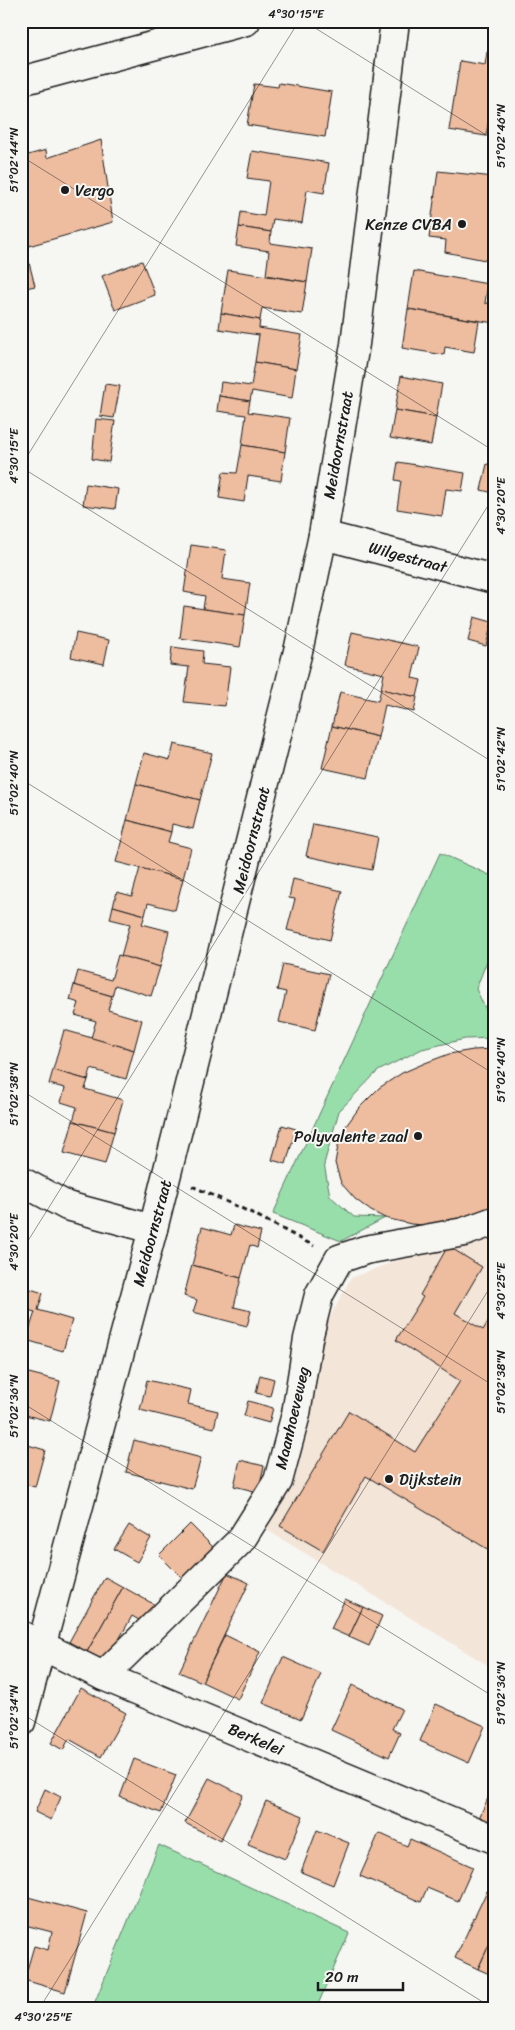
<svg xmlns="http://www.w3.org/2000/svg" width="515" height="2030" viewBox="0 0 515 2030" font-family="Sriracha,sans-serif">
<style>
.built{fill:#f4e5d9}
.green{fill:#98deab;stroke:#5a7d64}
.building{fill:#eebc9f;stroke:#1c1c1c}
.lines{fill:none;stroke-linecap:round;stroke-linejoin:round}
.street-casing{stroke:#1c1c1c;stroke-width:31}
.secondary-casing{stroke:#1c1c1c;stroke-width:31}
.path{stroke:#1c1c1c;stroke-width:3;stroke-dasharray:5 4;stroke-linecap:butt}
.street{stroke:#f6f6f2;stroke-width:28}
.secondary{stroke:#f6f6f2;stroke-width:28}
.ticks{fill:none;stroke:#1c1c1c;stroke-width:1;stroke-opacity:0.45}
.poi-dot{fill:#1c1c1c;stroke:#f6f6f2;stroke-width:2}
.labels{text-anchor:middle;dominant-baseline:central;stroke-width:4;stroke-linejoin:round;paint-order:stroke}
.poi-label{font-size:16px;fill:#1c1c1c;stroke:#f6f6f2;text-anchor:start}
.street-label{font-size:16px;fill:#1c1c1c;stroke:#f6f6f2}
.neatline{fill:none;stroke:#1c1c1c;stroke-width:2}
.ticks-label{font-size:12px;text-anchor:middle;fill:#1c1c1c}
</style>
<rect width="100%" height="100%" fill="#f6f6f2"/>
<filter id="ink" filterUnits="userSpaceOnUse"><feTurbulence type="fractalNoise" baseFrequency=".02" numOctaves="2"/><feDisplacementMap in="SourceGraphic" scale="10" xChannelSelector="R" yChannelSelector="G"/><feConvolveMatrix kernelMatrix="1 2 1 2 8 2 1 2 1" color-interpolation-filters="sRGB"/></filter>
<g filter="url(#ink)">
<path class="built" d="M494 1223V1669L267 1530 301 1427 320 1336 351 1278Z"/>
<g class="green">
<path d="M440 853 494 877V943L476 989 488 1014 494 1017V1038L465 1039 422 1049 378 1071 339 1111 324 1164 330 1196 354 1217 385 1218 341 1241 273 1214Z"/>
<path d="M159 1845 349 1933 316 2009H92Z"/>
</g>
<g class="building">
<path d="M487 52 494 53V102H492L486 136 449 130 460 61 485 65Z"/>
<path d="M279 83 332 92 325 137 247 125 254 84 278 87Z"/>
<path d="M101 140 113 222 25 247 35 286 21 289V157L46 150 47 158Z"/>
<path d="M252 151 329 163 324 193 307 190 302 223 273 219 271 232 239 227 241 212 264 216 269 181 247 178Z"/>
<path d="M438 171 494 177V250L490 261 445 252 446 240 429 238Z"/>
<path d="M239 227 271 232 270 243 312 249 307 282 266 275 269 251 236 246Z"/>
<path d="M142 261 155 295 115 310 102 276Z"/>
<path d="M228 270 307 282 302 314 262 308 260 320 221 313Z"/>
<path d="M414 271 488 284 485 303 494 304V323L408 309Z"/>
<path d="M408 309 479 321 474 352 445 347 444 355 402 348Z"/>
<path d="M221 313 260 320 259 328 302 335 296 369 255 362 259 335 219 329Z"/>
<path d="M255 362 296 369 292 398 252 391 250 401 219 396 221 382 251 386Z"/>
<path d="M401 376 442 384 436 417 395 410Z"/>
<path d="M105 384 120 386 114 418 100 416Z"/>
<path d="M219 396 250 401 248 412 290 418 285 452 242 445 246 415 217 411Z"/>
<path d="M395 410 436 417 431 445 390 438Z"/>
<path d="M96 419 115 421 109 462 92 459Z"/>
<path d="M242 445 285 452 281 481 248 476 244 502 219 498 223 472 237 473Z"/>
<path d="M398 462 465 473 462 491 446 489 442 516 397 509 401 481 395 480Z"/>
<path d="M487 464 494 465V493L481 490Z"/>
<path d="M86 484 118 489 115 509 83 505Z"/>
<path d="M191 545 226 550 222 579 250 583 245 615 203 609 205 596 184 592Z"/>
<path d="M184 606 245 615 240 647 180 638Z"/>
<path d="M474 617 492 622 486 646 468 641Z"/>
<path d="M352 632 419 647 412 678 421 680 417 697 381 689 384 674 345 665Z"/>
<path d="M76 633 109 640 104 664 71 657Z"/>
<path d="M172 647 203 651 202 664 230 667 225 706 184 702 189 667 170 665Z"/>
<path d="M381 689 417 697 414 712 385 705 378 737 332 726 340 692 378 701Z"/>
<path d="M332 726 378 737 368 778 322 768Z"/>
<path d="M174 744 212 753 200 800 136 784 144 753 170 760Z"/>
<path d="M136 784 200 800 193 829 172 824 171 832 127 820Z"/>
<path d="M127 820 171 832 168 842 191 848 183 879 116 862Z"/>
<path d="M313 824 378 837 372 870 306 856Z"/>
<path d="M140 868 183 879 175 910 148 903 145 915 113 906 117 892 132 896Z"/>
<path d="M293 879 342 891 330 940 287 930 295 899 289 898Z"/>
<path d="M113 906 145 915 142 924 169 931 160 967 121 956 130 924 110 919Z"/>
<path d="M118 955 160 967 151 996 115 985 112 996 74 985 78 971 111 980Z"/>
<path d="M283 964 329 974 315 1030 279 1022 286 992 277 990Z"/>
<path d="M74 985 112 996 108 1010 142 1020 134 1050 91 1038 96 1021 75 1015 79 1003 70 1000Z"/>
<path d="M64 1030 134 1050 126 1079 91 1069 88 1080 53 1070Z"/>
<path d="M494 1049V1214L434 1226 411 1224 385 1218 371 1211 355 1199 341 1183 335 1163 338 1146 346 1126 359 1108 379 1088 402 1073 425 1063 449 1054 473 1050Z"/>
<path d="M53 1070 88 1080 85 1089 123 1100 114 1132 73 1121 77 1107 61 1102 65 1088 49 1084Z"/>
<path d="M73 1121 114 1132 105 1164 64 1153Z"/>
<path d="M282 1125 296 1129 286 1164 272 1160Z"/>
<path d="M234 1225 261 1232 257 1248 250 1245 241 1278 192 1265 202 1227 231 1235Z"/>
<path d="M448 1246 482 1267 455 1313 483 1330 494 1312V1553L366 1476 323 1551 280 1526 349 1411 415 1452 460 1381 396 1340 423 1297 420 1295Z"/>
<path d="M192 1265 241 1278 234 1307 251 1311 247 1326 193 1312 197 1300 184 1296Z"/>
<path d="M21 1286 43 1293 38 1310 72 1320 63 1351 26 1340 35 1312 21 1308Z"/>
<path d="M21 1371 60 1381 50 1421 21 1414Z"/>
<path d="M260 1375 274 1379 270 1396 256 1393Z"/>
<path d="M147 1380 191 1390 188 1404 218 1411 214 1428 140 1410Z"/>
<path d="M248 1401 273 1408 269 1423 244 1416Z"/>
<path d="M134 1440 201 1458 192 1489 126 1472Z"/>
<path d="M21 1443 45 1450 35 1487 21 1483Z"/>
<path d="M240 1460 264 1466 258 1492 234 1486Z"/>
<path d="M190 1524 220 1554 189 1585 159 1555Z"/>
<path d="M129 1525 151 1538 137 1562 114 1549Z"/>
<path d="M227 1573 249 1583 202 1682 179 1672Z"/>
<path d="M105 1577 123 1587 87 1652 69 1642Z"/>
<path d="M123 1587 157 1606 146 1624 132 1616 106 1663 87 1652Z"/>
<path d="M345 1599 363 1607 349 1637 331 1629Z"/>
<path d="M363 1607 382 1616 369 1646 349 1637Z"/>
<path d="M225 1635 260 1652 238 1699 202 1682Z"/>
<path d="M283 1657 321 1674 301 1719 263 1703Z"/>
<path d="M352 1685 402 1709 392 1729 400 1733 389 1757 331 1730Z"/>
<path d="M81 1688 126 1713 101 1757 69 1739 63 1750 51 1743Z"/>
<path d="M436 1704 485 1726 469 1763 420 1741Z"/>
<path d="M134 1759 176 1775 161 1813 120 1797Z"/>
<path d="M209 1778 243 1795 220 1841 185 1823Z"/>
<path d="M494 1785V1825L479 1818Z"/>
<path d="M45 1789 61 1797 51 1820 35 1812Z"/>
<path d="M266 1801 303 1816 285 1859 248 1844Z"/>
<path d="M317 1830 349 1843 333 1885 301 1872Z"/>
<path d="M379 1833 407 1846 410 1839 473 1867 458 1901 427 1888 421 1902 360 1876Z"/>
<path d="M487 1891 494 1894V1934L478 1969 455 1958Z"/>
<path d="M28 1897 87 1913 65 1992 24 1980 34 1946 48 1950 52 1932 21 1924Z"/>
<path d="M494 1934V1976L478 1969Z"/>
</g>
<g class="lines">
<defs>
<g id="street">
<path d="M323 535 494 579"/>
<path d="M21 1181 67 1206 153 1229"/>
<path d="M21 1635 103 1676 494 1839"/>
<path d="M103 1676 241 1540 278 1481 296 1414 308 1339 319 1295 339 1259 365 1250 464 1232 494 1221"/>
</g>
<g id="secondary">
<path d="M21 81 246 21"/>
<path d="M21 1722 153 1229 299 647 323 535 355 344 395 21"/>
</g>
</defs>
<use href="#street" class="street-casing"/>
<use href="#secondary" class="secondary-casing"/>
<path class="path" d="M192 1186 254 1214 314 1246"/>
<use href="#street" class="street"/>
<use href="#secondary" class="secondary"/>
</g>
</g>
<path class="ticks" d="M304 21 494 140M21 156 494 451M21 466 299 21M21 467 494 763M21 779 494 1074M21 1090 494 1386M21 1252 494 496M21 1402 494 1697M21 1713 494 2009M39 2009 494 1281"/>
<g class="poi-dot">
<circle cx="65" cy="190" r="5"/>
<circle cx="462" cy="224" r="5"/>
<circle cx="418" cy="1136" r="5"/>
<circle cx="389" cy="1479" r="5"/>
</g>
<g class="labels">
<g class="poi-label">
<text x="75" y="190">Vergo</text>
<text x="452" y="224" text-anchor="end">Kenze CVBA</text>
<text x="408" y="1136" text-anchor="end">Polyvalente zaal</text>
<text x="399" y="1479">Dijkstein</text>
</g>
<g class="street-label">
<text transform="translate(338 445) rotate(-80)">Meidoornstraat</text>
<text transform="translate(408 557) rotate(15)">Wilgestraat</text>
<text transform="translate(251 840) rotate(-76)">Meidoornstraat</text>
<text transform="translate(152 1233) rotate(-75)">Meidoornstraat</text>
<text transform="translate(292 1418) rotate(-77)">Maanhoeveweg</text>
<text transform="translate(256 1739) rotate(23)">Berkelei</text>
</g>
</g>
<rect width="515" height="2030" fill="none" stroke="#f6f6f2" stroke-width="55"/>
<path d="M318 1982v8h85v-8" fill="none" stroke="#1c1c1c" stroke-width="2.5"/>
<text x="325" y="1982" font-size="15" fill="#1c1c1c" stroke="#f6f6f2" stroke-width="4" paint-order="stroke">20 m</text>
<rect x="28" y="28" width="460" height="1974" class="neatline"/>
<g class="ticks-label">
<text x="296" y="18">4°30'15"E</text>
<text transform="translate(501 136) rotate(-90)" y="4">51°02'46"N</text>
<text transform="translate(14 160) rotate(-90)" y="4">51°02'44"N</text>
<text transform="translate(14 456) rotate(-90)" y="4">4°30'15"E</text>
<text transform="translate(501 506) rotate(-90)" y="4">4°30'20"E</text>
<text transform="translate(501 759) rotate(-90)" y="4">51°02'42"N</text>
<text transform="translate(14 783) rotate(-90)" y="4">51°02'40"N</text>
<text transform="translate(501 1070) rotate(-90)" y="4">51°02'40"N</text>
<text transform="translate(14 1094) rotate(-90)" y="4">51°02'38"N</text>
<text transform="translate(14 1242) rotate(-90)" y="4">4°30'20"E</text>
<text transform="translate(501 1291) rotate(-90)" y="4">4°30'25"E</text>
<text transform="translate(501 1382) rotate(-90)" y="4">51°02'38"N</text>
<text transform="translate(14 1406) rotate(-90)" y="4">51°02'36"N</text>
<text transform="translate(501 1693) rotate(-90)" y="4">51°02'36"N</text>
<text transform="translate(14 1717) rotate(-90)" y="4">51°02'34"N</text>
<text x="43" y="2021">4°30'25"E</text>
</g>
</svg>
